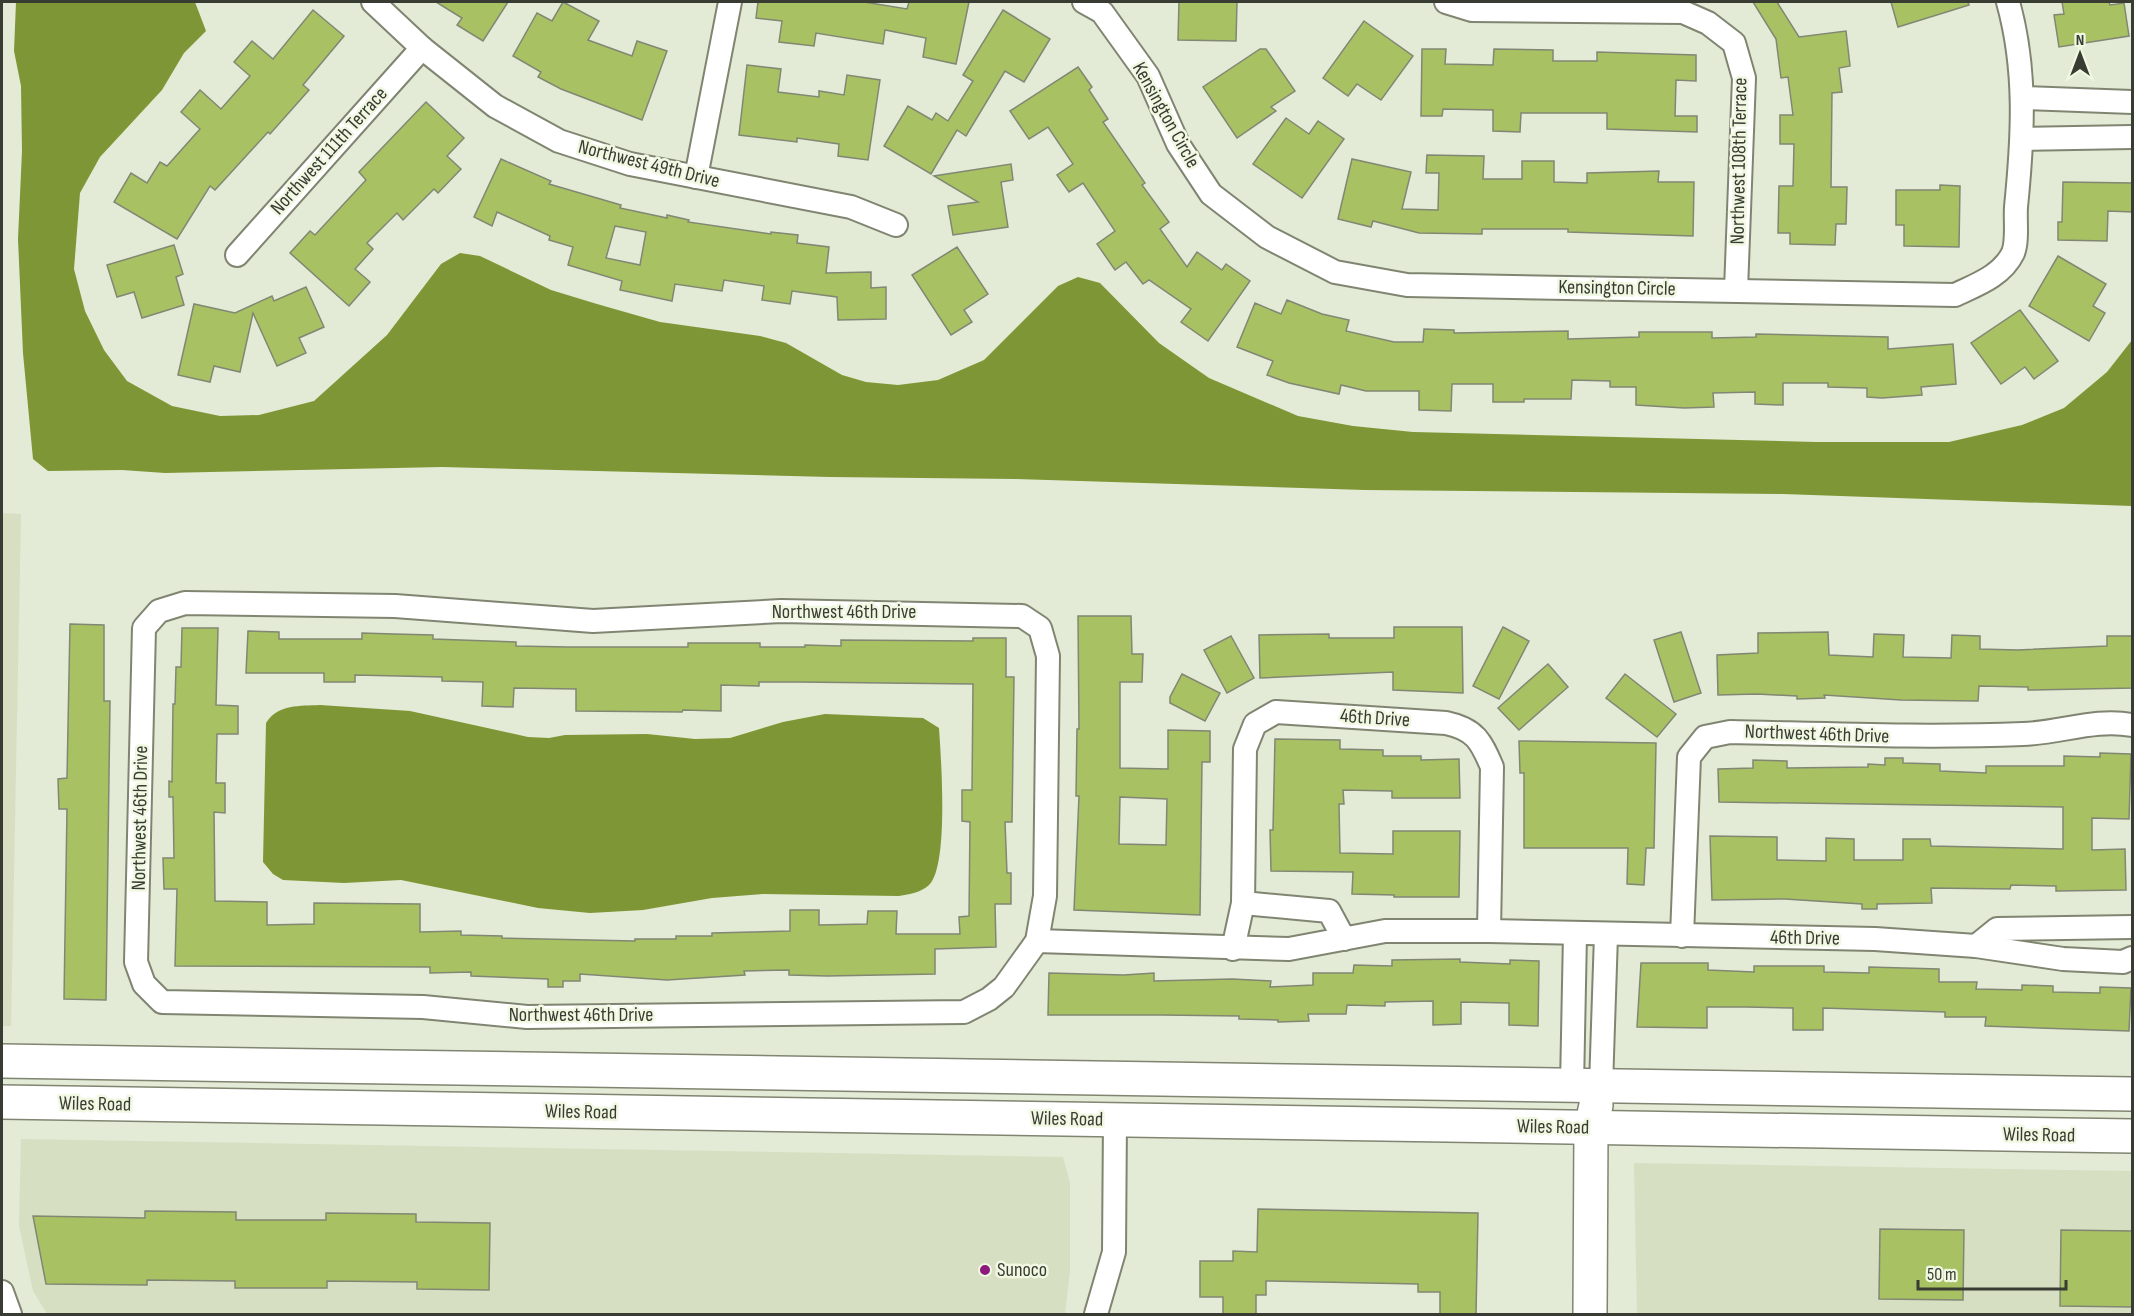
<svg xmlns="http://www.w3.org/2000/svg" width="2134" height="1316" viewBox="0 0 2134 1316" font-family="'Sofia Sans Condensed',sans-serif">
<style>
.built{fill:#d6dfc2}
.water{fill:#7e9635}
.building{fill:#a8c263;stroke:#818773;stroke-width:1.5;fill-rule:evenodd}
.lines{fill:none;stroke-linecap:round;stroke-linejoin:round}
.street-casing{stroke:#7f8571;stroke-width:26}
.secondary-casing{stroke:#7f8571;stroke-width:36}
.street{stroke:#fff;stroke-width:22}
.secondary{stroke:#fff;stroke-width:33}
.poi-dot{fill:#8c197b;stroke:#f0f8e2;stroke-width:2}
.labels{text-anchor:middle;dominant-baseline:central;stroke-width:5;stroke-linejoin:round;paint-order:stroke}
.street-label{font-size:20px;fill:#393c33;stroke:#f0f8e2}
.poi-label{font-size:20px;fill:#393c33;stroke:#f0f8e2;text-anchor:start}
</style>
<rect width="100%" height="100%" fill="#e3ead5"/>
<g class="built">
<path d="M2 513 21 514 11 1026H2Z"/>
<path d="M21 1139 1063 1157 1070 1183V1270L1065 1314H47L33 1291 19 1226Z"/>
<path d="M1634 1163 2132 1171V1314H1637Z"/>
</g>
<g class="water">
<path d="M16 2H195L206 31 184 53 162 90 100 157 80 193 74 269 85 311 104 350 127 381 172 406 220 416 259 415 314 401 387 335 441 264 460 253 480 256 551 290 597 304 660 322 760 336 786 343 842 375 866 382 898 385 938 380 984 360 1058 286 1078 277 1100 283 1159 343 1209 378 1298 416 1353 426 1413 432 1816 442H1949L2022 425 2064 408 2107 372 2132 340V506L1783 494 1365 490 1015 479 830 477 442 467 165 473 122 470 48 471 33 459 23 353 18 239 22 151 21 86 14 51Z"/>
<path d="M320 705 410 711 528 737 549 738 565 735 647 734 695 739 730 738 783 722 825 714 923 718 939 728C941 758 949 866 929 885 920 893 910 894 899 896L763 894 712 898 643 910 590 913 538 908 401 880 344 883 283 880 273 874 263 862 266 723C278 704 300 706 320 705Z"/>
</g>
<g class="building">
<path d="M436 2H508L483 41 457 25 462 18Z"/>
<path d="M563 2 599 21 588 40 632 56 637 41 667 51 642 120 561 89 538 77 541 72 513 56 537 13 552 21Z"/>
<path d="M758 2H864L907 9 909 2H969L956 64 923 57 926 38 885 30 883 44 816 33 814 46 779 42 782 21 756 18Z"/>
<path d="M1179 2H1237L1236 41 1178 40Z"/>
<path d="M1753 2H1777L1799 37 1846 31 1850 66 1839 68 1842 92 1832 93 1831 187H1847L1846 224H1836L1835 245 1790 244V233H1778L1779 186H1793L1794 144H1780V115H1793L1788 77 1781 78 1776 39Z"/>
<path d="M1891 2H1968L1969 5 1898 27Z"/>
<path d="M2062 2H2109L2110 5 2124 3 2129 36 2059 47 2054 15 2064 14Z"/>
<path d="M313 10 344 36 303 85 309 90 270 134 268 132 215 190 210 186 177 239 114 202 131 173 147 183 160 162 167 166 200 129 181 112 200 90 221 109 250 76 234 62 252 41 273 59Z"/>
<path d="M1003 10 1050 39 1024 82 1005 71 966 136 957 130 931 174 884 146 908 106 932 120 936 113 948 121 973 81 963 75Z"/>
<path d="M1364 21 1413 56 1381 100 1357 84 1348 96 1323 78Z"/>
<path d="M1260 49H1266L1295 91 1271 107 1276 111 1237 138 1203 87Z"/>
<path d="M1422 49H1446L1445 64 1493 65 1494 49 1553 50V61H1597V52L1696 55V81L1676 80 1675 116H1697V132L1607 129V113H1521L1520 132 1493 131V110L1443 109 1442 116H1421Z"/>
<path d="M747 65 781 69 778 92 819 97V91L844 95 847 75 880 80 868 160 838 156 839 144 797 138V142L739 135Z"/>
<path d="M1078 67 1092 87 1089 90 1108 119 1103 122 1145 183 1142 185 1169 222 1160 229 1187 267 1197 252 1222 270 1226 264 1250 281 1208 341 1181 322 1191 309 1149 280 1143 284 1126 262 1115 270 1097 244 1115 231 1083 183 1069 192 1057 175 1073 164 1048 127 1029 139 1010 111Z"/>
<path d="M426 102 464 138 447 156 461 169 438 193 434 189 403 220 397 213 367 243 373 249 355 269 370 282 349 306 290 253 310 231 315 235 366 180 359 172Z"/>
<path d="M1286 118 1309 134 1318 121 1344 139 1302 198 1253 164Z"/>
<path d="M1427 155 1484 156 1483 179H1522V161H1554V182L1587 183V173L1659 171 1658 182H1694L1693 236 1568 232V229H1482V234L1419 233 1373 221 1371 227 1338 219 1352 159 1411 172 1402 209 1438 210 1439 173H1426Z"/>
<path d="M501 159 551 181 549 184 621 205 620 208 667 218V215L689 220 688 222 771 234V232L798 235 797 243 829 247 826 273 871 272V288L886 287V319L838 320 837 297 792 291 790 304 762 300 764 286 724 280 722 291 675 284 672 301 620 290 622 281 568 265 573 247 549 240 550 236 497 212 492 226 474 217ZM615 226 646 232 640 265 606 258Z"/>
<path d="M1011 164 1013 180 1001 182 1008 227 953 235 948 206 978 202 934 176Z"/>
<path d="M2063 182 2133 183V212L2108 211 2107 241 2058 240V222H2062Z"/>
<path d="M1940 185 1960 186 1959 247 1904 246V225H1896V190H1940Z"/>
<path d="M174 245 183 274 176 277 184 305 142 318 134 292 117 297 107 265Z"/>
<path d="M957 247 988 294 964 310 972 322 951 335 912 275Z"/>
<path d="M2058 256 2106 284 2093 306 2105 313 2089 341 2029 306Z"/>
<path d="M306 287 324 327 299 338 306 353 277 366 253 313 240 372 214 366 210 382 178 375 194 304 235 313 272 296 274 301Z"/>
<path d="M1287 300 1322 314 1349 320 1346 331 1394 342H1423L1424 329 1454 330V333L1568 331V339L1639 337V332H1712V338L1756 337V334L1888 337V349L1953 344 1956 384 1921 387 1922 395 1882 398 1867 397V388L1828 387V383H1783V405L1755 404V392L1713 393 1714 407 1684 408 1636 405V387H1610V381L1572 380 1571 399H1524V402H1493V384H1452L1451 411 1419 410V391H1366L1341 385 1339 394 1289 383 1267 375 1273 361 1237 347 1255 303 1281 314Z"/>
<path d="M2020 310 2058 361 2034 379 2025 367 2001 384 1971 343Z"/>
<path d="M1078 616H1131L1132 654H1143L1142 682H1120V768L1168 769V730L1210 731V762H1202L1200 915 1074 910 1079 796H1076L1077 729H1079ZM1120 797 1167 799 1166 845 1119 844Z"/>
<path d="M70 624 104 625V701H110L106 1000 64 999 67 809H59L58 779 67 778Z"/>
<path d="M1394 627H1462L1463 693 1393 690V672L1260 678 1259 635 1329 634V638H1394Z"/>
<path d="M1503 627 1529 641 1499 699 1473 686Z"/>
<path d="M182 628H218L216 705 238 706V734H217L216 783H225V813L214 812 215 901 267 902V925L314 924V903L420 904V932L461 931V935L502 936V938L635 941V939H676V936H712V933L790 931V910H819V925L867 924 868 911H897L896 934H960L959 917 969 916 970 822 962 821V790H972L973 684 798 682H759V686L721 685V711L683 710 682 712 576 711V689L514 688 513 707 482 706 483 682 442 681V677L355 675V682H324V673H246L248 631 279 632V639H362V633L394 634 433 635V639L516 642V646L568 647H688V643H760V647H805V645L841 646V640L973 641V638H1006V677H1014L1012 822H1005L1007 873H1011V904H995L996 947 935 949V974L827 976 789 975V970L744 971 745 975 667 980 580 974V981H563V987H548V979L471 976V972L430 973V967L175 966 177 889H164L163 858H174L173 797H169V781L172 782 173 704H175L176 667H181Z"/>
<path d="M1681 632 1701 693 1674 702 1654 640Z"/>
<path d="M1828 632 1829 655 1873 657 1874 634 1904 635 1903 657 1951 658 1952 635 1980 636V649L2018 650 2107 646V636H2133V688L2028 690V687L1979 686 1978 701 1901 700 1824 695 1825 698 1797 699V696L1757 694 1718 695 1717 655 1758 653V633Z"/>
<path d="M1231 636 1254 678 1227 693 1204 650Z"/>
<path d="M1548 664 1568 687 1519 730 1498 708Z"/>
<path d="M1182 674 1220 693 1205 721 1170 703V697Z"/>
<path d="M1625 674 1676 714 1657 737 1606 698Z"/>
<path d="M1275 739 1340 740V749L1383 750V756H1421V760L1459 759 1460 798H1392V791L1343 790 1344 804H1339L1340 853 1393 854V831H1460L1459 897H1394V895L1352 894 1353 872 1271 871 1270 830H1273Z"/>
<path d="M1519 741 1656 743 1654 848H1646L1644 885 1627 884 1628 848H1524V773H1520Z"/>
<path d="M2100 753 2131 754 2129 819 2092 818V850L2125 849 2126 890 2056 891V886L2011 885 2010 889 1931 888 1932 903 1877 904V909H1862V904L1785 899 1712 900 1710 836 1777 837V860L1826 861V838L1854 839V860H1903V839H1930L1931 846 2063 849V807L1719 802 1718 769 1753 768V760L1787 761V768L1868 767V764L1885 765V758H1903V763L1940 764V771L1986 773V766H2064V756L2100 757Z"/>
<path d="M1460 959V962L1510 964V960L1539 961 1538 1026 1509 1025V1003L1461 1002V1024L1433 1025V1001L1385 1002V1006L1347 1005 1346 1014H1308L1309 1021 1278 1022V1020L1239 1019V1016L1162 1015H1048L1049 973 1124 975 1154 973V981L1232 979 1271 981 1270 987 1313 985V973H1353L1354 965 1392 966V960Z"/>
<path d="M1641 963H1708V970L1754 972V966H1824V972L1869 973V967L1939 969V982H1977L1976 989 2022 990V985L2053 986V992L2100 993V987L2131 988 2129 1031 1985 1026 1986 1017H1945V1012L1823 1008V1030H1793V1008L1746 1007H1707V1028L1637 1027Z"/>
<path d="M1258 1209 1478 1213 1476 1314H1440V1292H1418V1284L1266 1281V1295H1256V1314H1223V1297H1200V1261H1233V1251L1257 1252Z"/>
<path d="M145 1211 236 1212V1220H326V1213L416 1214V1222L490 1223 489 1290 417 1289V1282L327 1281V1288H235V1281L147 1280V1285L46 1284 33 1216 145 1218Z"/>
<path d="M1880 1229 1964 1230 1963 1300 1879 1299Z"/>
<path d="M2061 1230 2133 1231V1307L2060 1306Z"/>
</g>
<g class="lines">
<defs>
<g id="street">
<path d="M373 2 422 48 495 106 559 141 630 164 851 207 896 225"/>
<path d="M1084 2 1102 12 1148 76 1178 144 1211 194 1267 237 1335 272 1407 285 1955 295C1976 285 2002 276 2013 253 2018 241 2015 220 2016 207 2023 137 2027 70 2008 2"/>
<path d="M1446 2 1472 10 1683 12 1708 23 1734 43 1744 78 1736 290"/>
<path d="M2023 98 2132 102"/>
<path d="M2023 139 2132 137"/>
<path d="M696 177 730 2"/>
<path d="M237 255 422 48"/>
<path d="M185 603 395 606 593 621 781 611 1022 616 1040 628 1048 656 1045 896 1037 941 1004 987 989 999 964 1012 527 1017 423 1007 162 1002 144 984 136 962 144 628 159 611Z"/>
<path d="M1243 903 1329 911 1344 939"/>
<path d="M1682 936 1689 757 1705 737 1730 732C1828 734 1926 738 2023 734 2060 733 2095 718 2132 725"/>
<path d="M1037 941 1289 949 1385 931H1489L1875 939 1976 946 2063 959 2123 962 2132 958"/>
<path d="M1976 946 1997 929 2132 927"/>
<path d="M1233 949 1243 903 1245 749 1255 724 1276 712 1446 723C1475 729 1481 741 1492 767L1489 931"/>
<path d="M1572 1086 1575 934"/>
<path d="M1601 1086 1606 935"/>
<path d="M2 1292 10 1314"/>
<path d="M1096 1314 1114 1252 1115 1119"/>
</g>
<g id="secondary">
<path d="M2 1061 2132 1094"/>
<path d="M2 1102 2132 1136"/>
<path d="M1590 1314 1591 1128 1596 1105"/>
</g>
</defs>
<use href="#street" class="street-casing"/>
<use href="#secondary" class="secondary-casing"/>
<use href="#street" class="street"/>
<use href="#secondary" class="secondary"/>
</g>
<circle class="poi-dot" cx="985" cy="1270" r="6"/>
<g class="labels">
<g class="street-label">
<text transform="translate(1166 115) rotate(61)">Kensington Circle</text>
<text transform="translate(329 151) rotate(-48)">Northwest 111th Terrace</text>
<text transform="translate(1739 161) rotate(-89)">Northwest 108th Terrace</text>
<text transform="translate(649 164) rotate(14)">Northwest 49th Drive</text>
<text transform="translate(1617 288) rotate(1)">Kensington Circle</text>
<text x="844" y="612">Northwest 46th Drive</text>
<text transform="translate(1375 718) rotate(4)">46th Drive</text>
<text transform="translate(1817 734) rotate(2)">Northwest 46th Drive</text>
<text transform="translate(140 818) rotate(-89)">Northwest 46th Drive</text>
<text transform="translate(1805 938) rotate(1)">46th Drive</text>
<text x="581" y="1015">Northwest 46th Drive</text>
<text transform="translate(95 1104) rotate(1)">Wiles Road</text>
<text transform="translate(581 1112) rotate(1)">Wiles Road</text>
<text transform="translate(1067 1119) rotate(1)">Wiles Road</text>
<text transform="translate(1553 1127) rotate(1)">Wiles Road</text>
<text transform="translate(2039 1135) rotate(1)">Wiles Road</text>
</g>
<g class="poi-label">
<text x="997" y="1270">Sunoco</text>
</g>
</g>
<rect width="2134" height="1316" fill="none" stroke="#393c33" stroke-width="6"/>
<g transform="translate(2080 54)" stroke="#f0f8e2" stroke-width="4.5" paint-order="stroke">
<path d="M0-4.5L10 22L0 15L-10 22Z" fill="#393c33"/>
<text y="-9" font-size="16" font-weight="bold" text-anchor="middle" fill="#393c33">N</text>
</g>
<path d="M1918 1280v9h148v-9" fill="none" stroke="#393c33" stroke-width="3"/>
<text x="1927" y="1280" font-size="18" fill="#393c33" stroke="#f0f8e2" stroke-width="4.5" paint-order="stroke">50 m</text>
</svg>
